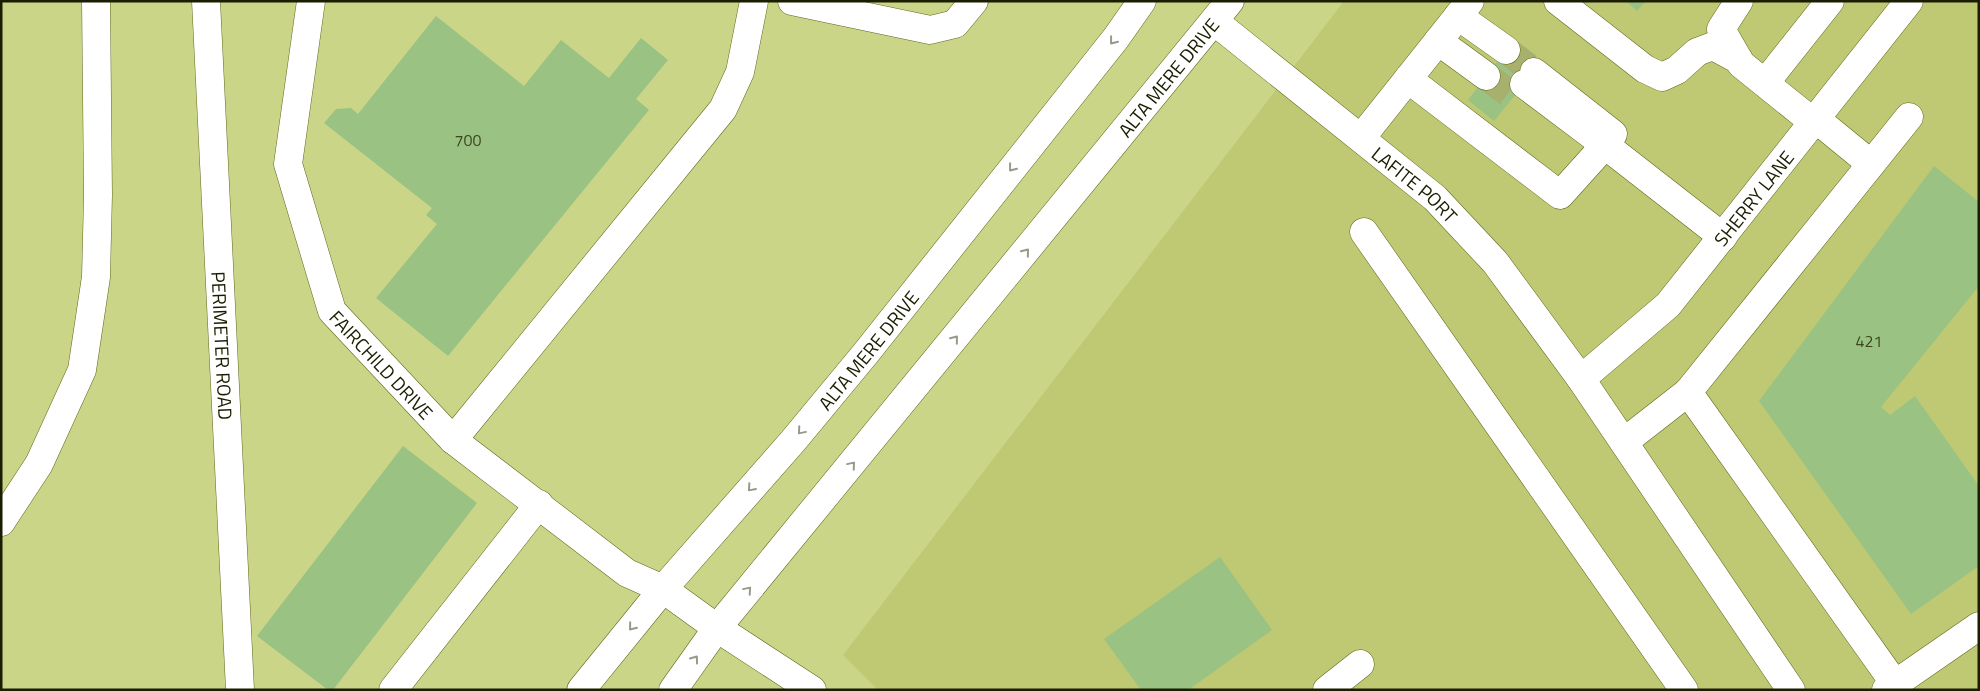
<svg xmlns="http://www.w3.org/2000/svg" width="1980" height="691" viewBox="0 0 1980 691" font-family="'Titillium Web',sans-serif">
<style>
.built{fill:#bfc974}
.building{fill:#9ac282}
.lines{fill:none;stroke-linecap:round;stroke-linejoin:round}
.minor-tunnel{stroke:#a8b06d;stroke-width:28;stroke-dasharray:28 14;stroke-linecap:butt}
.minor-casing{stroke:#616819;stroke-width:29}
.major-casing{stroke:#616819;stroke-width:29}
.minor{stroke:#fff;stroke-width:28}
.major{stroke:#fff;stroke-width:28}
.oneway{stroke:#98998c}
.labels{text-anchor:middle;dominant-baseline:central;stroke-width:4;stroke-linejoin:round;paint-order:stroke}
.number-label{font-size:16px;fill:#3b4620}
.street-label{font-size:19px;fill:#1b1d00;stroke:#d8e295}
</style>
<rect width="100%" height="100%" fill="#cbd588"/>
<path class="built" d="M1344 1H1979V690H878L843 655Z"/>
<g class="building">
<path d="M1626 1H1646L1637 11Z"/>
<path d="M436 16 524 86 561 40 609 78 641 38 668 60 636 99 649 110 448 356 376 298 437 224 426 215 432 208 324 123 336 109 351 108 358 114Z"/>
<path d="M1514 39 1542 62 1494 121 1468 100Z"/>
<path d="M1934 166 1979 202V286L1881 407 1890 415 1915 396 1979 486V566L1911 614 1759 401Z"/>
<path d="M403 446 477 503 333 690H328L257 636Z"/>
<path d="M1220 557 1272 630 1188 690H1141L1104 639Z"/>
</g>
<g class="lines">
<g class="minor-tunnel">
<path d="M1506 50 1534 72"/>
<path d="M1486 76 1514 97"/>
</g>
<defs>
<g id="minor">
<path id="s1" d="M206 1 240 690"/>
<path id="s2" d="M311 1 288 164 332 311 453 440 627 573 663 589"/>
<path d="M792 1 930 30 955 24 974 1"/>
<path d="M1558 1 1645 69 1662 77 1677 70 1697 52 1713 46 1739 60"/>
<path d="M1739 1 1721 29 1741 64 1813 122"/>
<path d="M1458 16 1506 50"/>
<path id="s3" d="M1214 21 1435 198 1495 262 1581 379 1791 690"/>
<path d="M1438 41 1486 76"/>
<path d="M1408 79 1560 195 1605 145 1723 237"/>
<path d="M1765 83 1830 1"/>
<path d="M1524 84 1605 145 1613 134 1534 72"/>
<path d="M1816 119 1871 164"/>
<path d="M1361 138 1470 1"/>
<path d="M1364 232 1684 690"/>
<path id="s4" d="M1581 379 1668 305 1909 1"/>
<path d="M453 440 723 109 740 72 754 1"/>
<path d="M1624 442 1688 392"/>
<path d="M1 522 39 464 82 370 96 277 98 195 96 1"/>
<path d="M1895 684 1979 626"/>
<path d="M393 690 539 504"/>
<path d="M1327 690 1360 664"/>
<path d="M1886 690 1895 684 1688 392 1909 117"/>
</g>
<g id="major">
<path d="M663 589 717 628 812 690"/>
<path id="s5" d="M581 690 663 589 793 441 866 353 1116 38 1142 1"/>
<path id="s6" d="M673 690 717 628 1230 1"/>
</g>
</defs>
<use href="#minor" class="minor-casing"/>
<use href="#major" class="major-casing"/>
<use href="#minor" class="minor"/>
<use href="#major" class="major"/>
</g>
<defs><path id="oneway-chevron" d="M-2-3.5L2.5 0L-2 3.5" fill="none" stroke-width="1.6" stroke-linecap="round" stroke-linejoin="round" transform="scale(1.25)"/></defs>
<g class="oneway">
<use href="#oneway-chevron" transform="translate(1113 41) rotate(128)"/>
<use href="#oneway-chevron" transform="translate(1012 168) rotate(128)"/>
<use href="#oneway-chevron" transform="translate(1026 252) rotate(-51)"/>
<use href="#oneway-chevron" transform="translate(955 339) rotate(-51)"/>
<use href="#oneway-chevron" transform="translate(801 431) rotate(130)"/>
<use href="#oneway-chevron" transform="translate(852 465) rotate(-50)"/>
<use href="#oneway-chevron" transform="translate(751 488) rotate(131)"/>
<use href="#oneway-chevron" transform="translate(748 590) rotate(-50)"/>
<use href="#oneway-chevron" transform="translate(632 627) rotate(129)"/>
<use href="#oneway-chevron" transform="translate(695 659) rotate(-54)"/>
</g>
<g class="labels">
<g class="number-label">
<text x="468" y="140">700</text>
<text x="1869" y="341">421</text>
</g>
<g class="street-label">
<text stroke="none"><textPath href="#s6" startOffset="788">ALTA MERE DRIVE</textPath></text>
<text stroke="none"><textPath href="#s3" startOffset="259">LAFITE PORT</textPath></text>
<text stroke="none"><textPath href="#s4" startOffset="251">SHERRY LANE</textPath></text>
<text stroke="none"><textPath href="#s1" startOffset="345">PERIMETER ROAD</textPath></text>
<text stroke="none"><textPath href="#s5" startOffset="445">ALTA MERE DRIVE</textPath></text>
<text stroke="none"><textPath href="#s2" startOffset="391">FAIRCHILD DRIVE</textPath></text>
</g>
</g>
<rect width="1980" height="691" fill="none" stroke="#1b1d00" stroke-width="5"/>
</svg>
